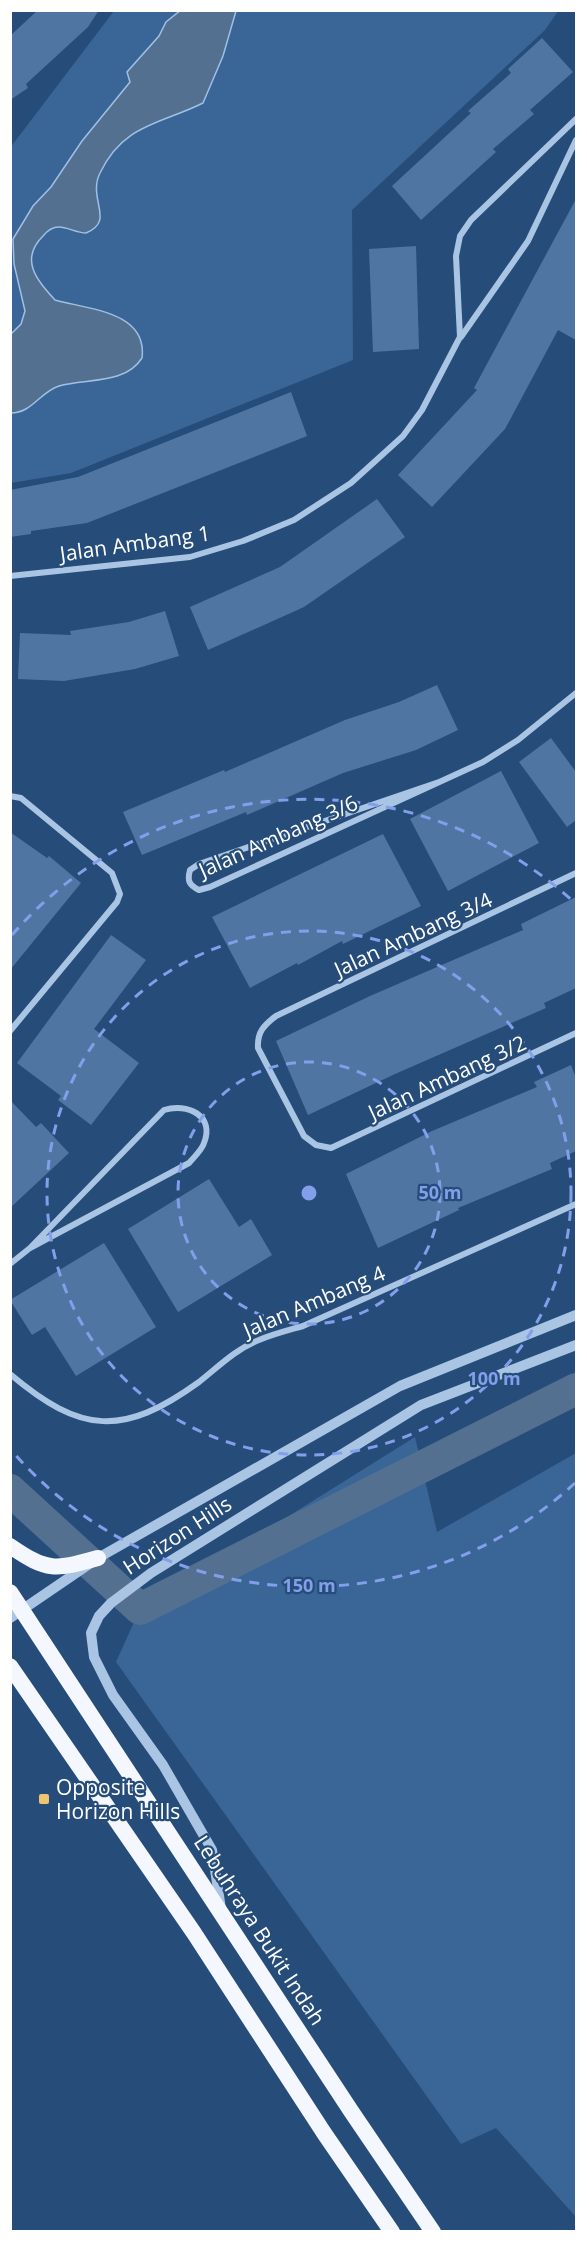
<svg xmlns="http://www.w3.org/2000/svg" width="587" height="2242" viewBox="0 0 587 2242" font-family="'Open Sans',sans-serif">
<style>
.green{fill:#3a6697}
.water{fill:#547091;stroke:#9fc0e4;stroke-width:1.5}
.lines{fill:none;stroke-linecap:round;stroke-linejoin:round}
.river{stroke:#547091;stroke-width:32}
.building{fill:#4f76a3}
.minor{stroke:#aac5e4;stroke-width:6}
.tertiary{stroke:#aac5e4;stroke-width:10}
.trunk{stroke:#f4f8fe;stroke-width:16}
.ring{fill:none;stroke:#839eea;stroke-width:3;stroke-dasharray:10 8}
.poi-dot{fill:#ecc670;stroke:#264d7a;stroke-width:2}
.labels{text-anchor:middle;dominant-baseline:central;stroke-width:4.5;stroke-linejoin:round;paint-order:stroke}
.street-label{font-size:21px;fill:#fff;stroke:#264d7a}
.poi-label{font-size:21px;fill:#fff;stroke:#264d7a;text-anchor:start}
.centre{fill:#839eea;stroke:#264d7a;stroke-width:3}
.ring-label{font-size:18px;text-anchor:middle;font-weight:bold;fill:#839eea;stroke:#264d7a;stroke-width:4.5;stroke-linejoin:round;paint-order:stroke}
</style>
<rect width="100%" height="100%" fill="#264d7a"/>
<g class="green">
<path d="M114 11H558L545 30 352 210 353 360 71 473 11 483 10 148Z"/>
<path d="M415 1437 437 1532 576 1453V2217L496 2128 461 2144 116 1662 140 1609Z"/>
</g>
<path class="water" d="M181 10 236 11 223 56 203 103C161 124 123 124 100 173 87 199 116 221 86 233 76 233 68 227 59 227 52 227 47 231 43 236 19 260 37 280 55 300 86 309 148 311 142 358 125 385 86 378 59 386 40 392 32 413 11 413V334L21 324 25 311 14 264 13 239 33 206 51 187 82 141 130 82 127 72 159 36 166 22Z"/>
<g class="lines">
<path class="river" d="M10 1490 140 1609 576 1389"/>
</g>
<g class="building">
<path d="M38 10H99L88 27 26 84 28 88 10 100V36Z"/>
<path d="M542 38 573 72 530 110 534 114 493 149 496 152 421 220 392 186 471 113 468 111 511 73 508 69Z"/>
<path d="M576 199V340L558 330 505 429 432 507 398 475 477 390 474 388Z"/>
<path d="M416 246 419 349 373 352 369 249Z"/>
<path d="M291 392 307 436 87 523 31 531V534L10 537V490L78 477Z"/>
<path d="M377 499 405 537 304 607 208 650 190 607 280 567Z"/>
<path d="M165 611 179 656 135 669 64 681 18 679 20 633 71 635 70 631 129 622Z"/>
<path d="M437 685 458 730 416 750 343 773 247 815 246 812 142 855 123 812 224 770 225 772 345 720 399 702Z"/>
<path d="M551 738 576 772V820L567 827 519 762Z"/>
<path d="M501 771 539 843 448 891 410 819Z"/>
<path d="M10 832 47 858 49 856 81 883 10 970Z"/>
<path d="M383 834 421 906 343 944 342 941 298 965 297 963 250 988 212 917Z"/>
<path d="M576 897V988L544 1003 546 1008 395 1074 308 1115 276 1041 370 996 523 930 521 924Z"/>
<path d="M111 935 146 960 94 1029 139 1063 91 1125 58 1100 61 1096 17 1063Z"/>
<path d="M571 1065 576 1078V1151L550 1163 552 1169 458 1208 459 1210 378 1248 346 1174 432 1131 537 1087 534 1082Z"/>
<path d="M10 1100 36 1127 41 1123 69 1153 10 1208Z"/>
<path d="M209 1179 239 1227 251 1219 272 1255 178 1312 128 1229Z"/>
<path d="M104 1243 156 1327 76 1376 45 1327 32 1335 10 1300Z"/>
</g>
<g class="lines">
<g class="minor">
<path d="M461 337 528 241 576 140"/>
<path d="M10 576 190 557 243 541 294 520 351 483 403 436 422 410 460 337 456 256 460 236 471 220 576 119"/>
<path d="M439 782 199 864 190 870C187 881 189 885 199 890L210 887 483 762 518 740 576 693"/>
<path d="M10 796 21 798 112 873 120 894 117 902 10 1031"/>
<path d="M576 873 276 1016C264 1025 257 1032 258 1048L304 1136 316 1145 331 1148 576 1033"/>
<path d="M10 1264 30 1248 189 1163C194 1157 202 1150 204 1143 215 1115 187 1103 164 1110L30 1248"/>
<path d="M10 1374C81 1434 123 1437 199 1382 218 1367 236 1349 259 1340 273 1334 289 1330 303 1326L576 1204"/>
</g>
<g class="tertiary">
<path d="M10 1618 98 1558 400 1386 576 1315"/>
<path d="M221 1909 212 1850 163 1765 113 1695 94 1657 91 1633 99 1616 111 1603 151 1573 421 1405 576 1345"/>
</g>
<g class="trunk">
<path d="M10 1546C48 1572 55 1570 98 1558"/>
<path d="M10 1592 351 2111 433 2232"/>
<path d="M10 1666 194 1933 324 2133 392 2232"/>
</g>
</g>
<g class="ring">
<circle cx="309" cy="1193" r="131"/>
<circle cx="309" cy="1193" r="262"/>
<path d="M575 1483A393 393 0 0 1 12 1451M12 935A393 393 0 0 1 575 903"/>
</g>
<rect class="poi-dot" x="38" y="1793" width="12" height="12" rx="3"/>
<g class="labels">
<g class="street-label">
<text transform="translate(135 543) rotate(-8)">Jalan Ambang 1</text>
<text transform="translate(278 836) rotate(-24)">Jalan Ambang 3/6</text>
<text transform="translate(413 934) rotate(-25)">Jalan Ambang 3/4</text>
<text transform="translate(447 1077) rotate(-25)">Jalan Ambang 3/2</text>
<text transform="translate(314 1301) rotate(-23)">Jalan Ambang 4</text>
<text transform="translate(177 1535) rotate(-33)">Horizon Hills</text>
<text transform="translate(260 1930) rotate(57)">Lebuhraya Bukit Indah</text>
</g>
<g class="poi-label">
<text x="56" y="1787">Opposite<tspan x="56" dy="24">Horizon Hills</tspan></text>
</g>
</g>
<circle cx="309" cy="1193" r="9" class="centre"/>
<g class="ring-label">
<text x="440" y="1199">50 m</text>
<text x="494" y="1385">100 m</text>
<text x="309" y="1592">150 m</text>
</g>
<rect width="587" height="2242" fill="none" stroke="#ffffff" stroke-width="24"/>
</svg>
